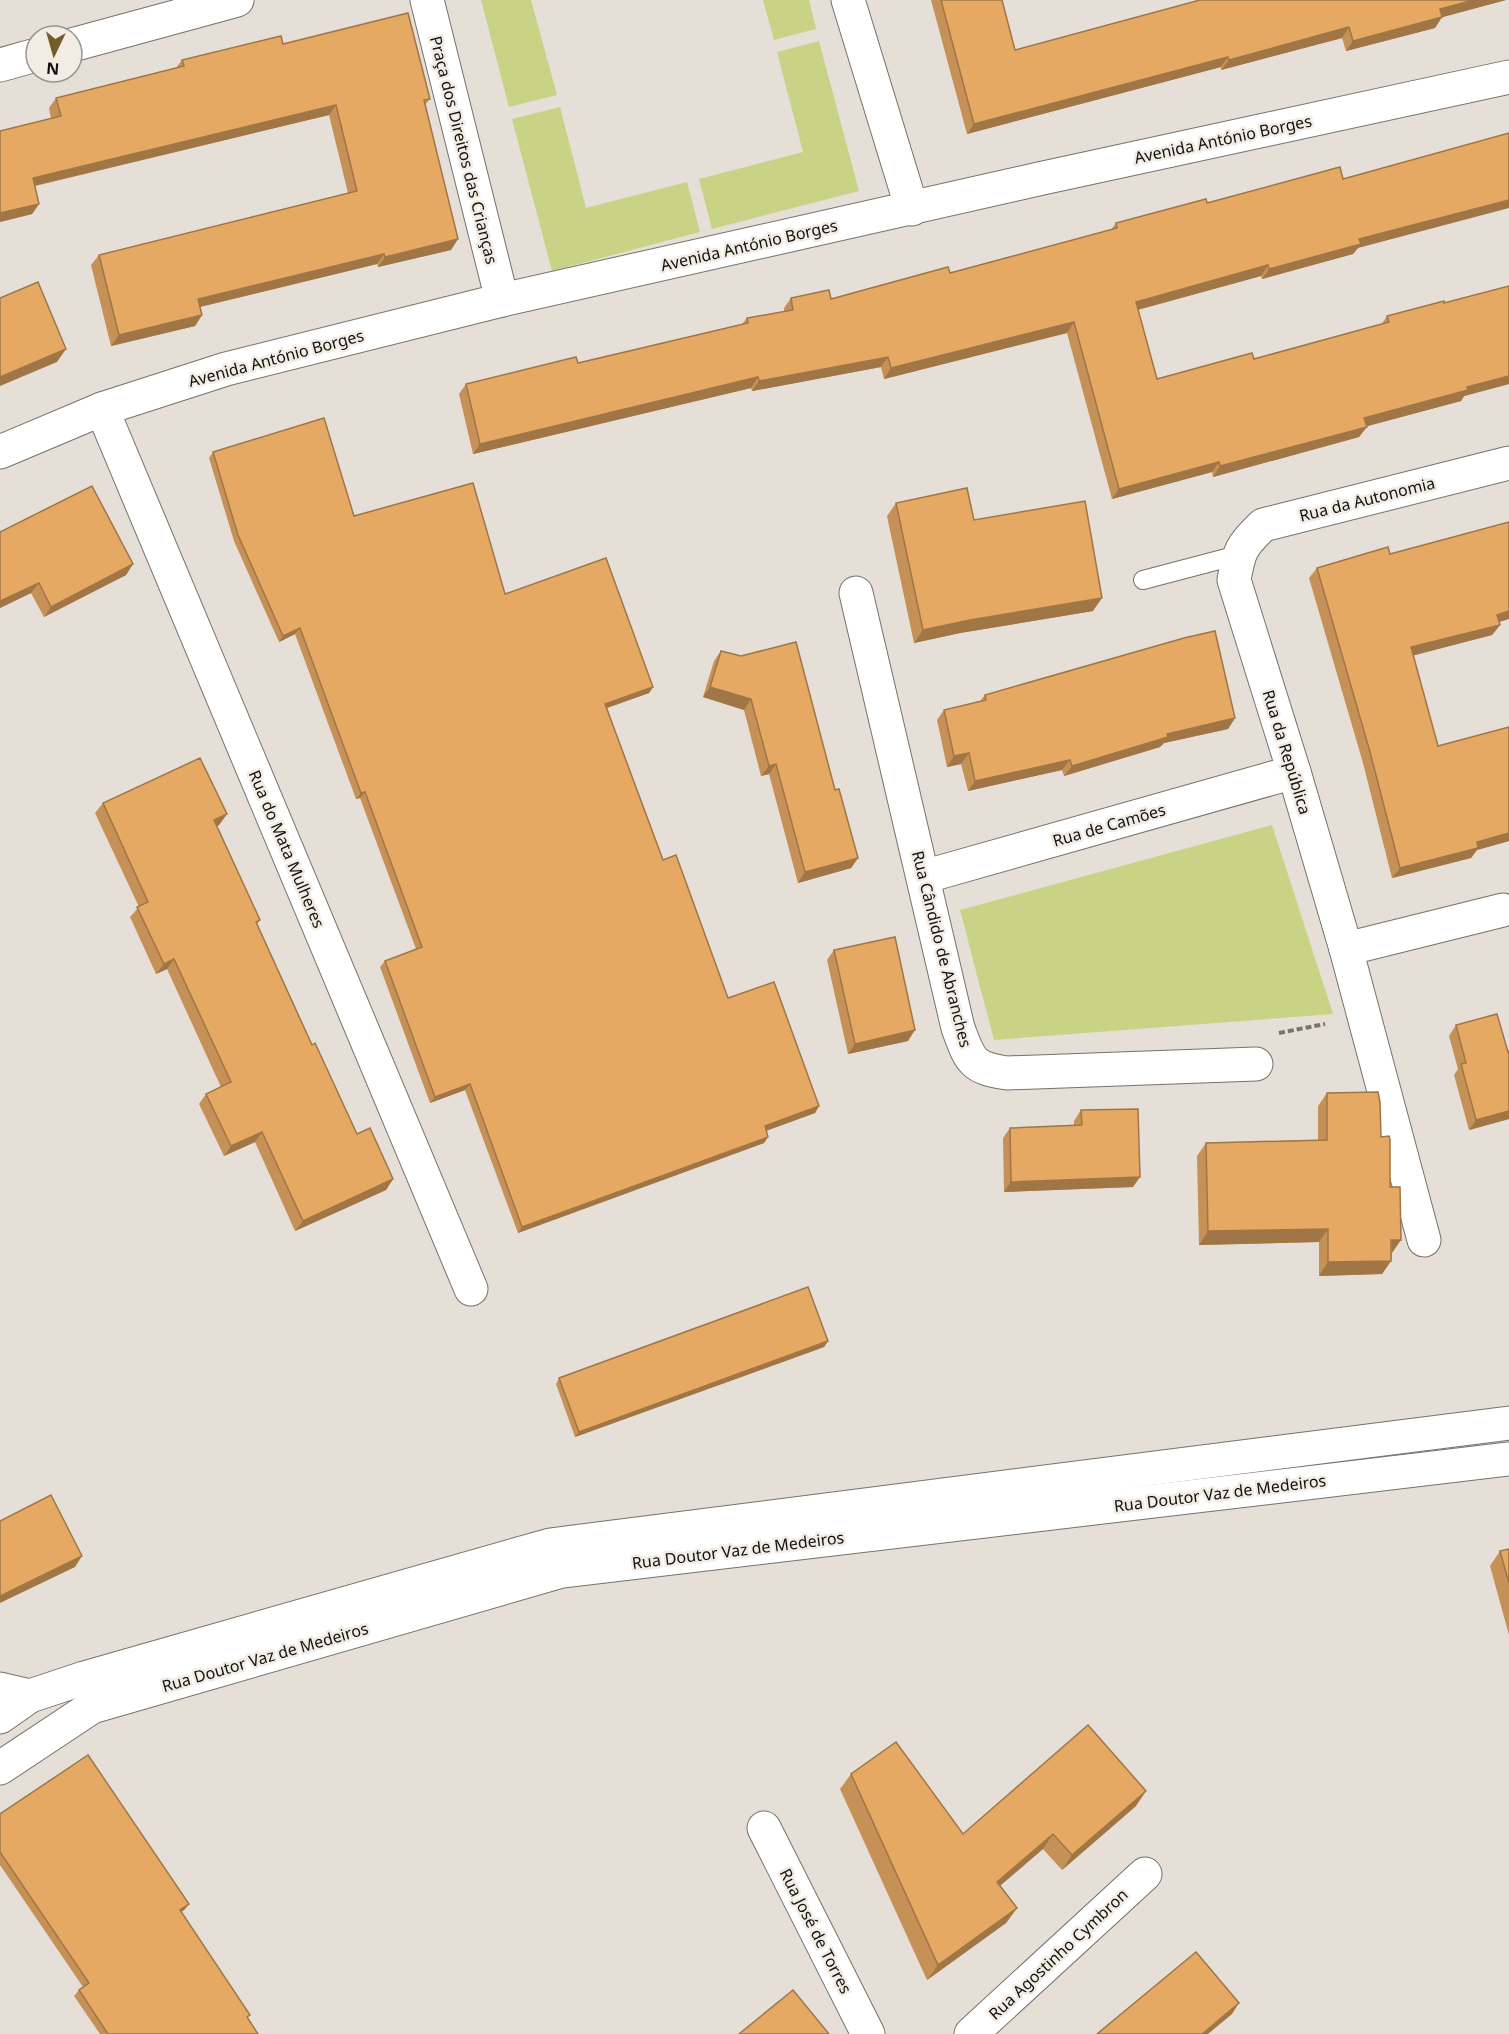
<svg xmlns="http://www.w3.org/2000/svg" width="1509" height="2034" viewBox="0 0 1509 2034" font-family="'Noto Sans',sans-serif">
<style>
.green{fill:#c8d385}
.lines{fill:none;stroke-linecap:round;stroke-linejoin:round}
.service-casing{stroke:#77716c;stroke-width:20}
.minor-casing{stroke:#77716c;stroke-width:35}
.tertiary-casing{stroke:#77716c;stroke-width:35}
.path{stroke:#77736f;stroke-width:4;stroke-dasharray:6 3;stroke-linecap:butt}
.service{stroke:#fff;stroke-width:18}
.minor{stroke:#fff;stroke-width:33}
.tertiary{stroke:#fff;stroke-width:33}
.wall{fill:#c59156}
.shaded-wall{fill:#a07646}
.building{fill:#e5a964;stroke:#a07646;stroke-width:1.5}
.labels{text-anchor:middle;dominant-baseline:central;stroke-width:5;stroke-linejoin:round;paint-order:stroke}
.street-label{font-size:16px;fill:#13110f;stroke:#f2ece5}
</style>
<rect width="100%" height="100%" fill="#e5dfd8"/>
<g class="green">
<path d="M481 0H531L557 95 509 107Z"/>
<path d="M763 0H809L816 29 774 40Z"/>
<path d="M819 41 859 191 712 229 699 179 803 152 777 52Z"/>
<path d="M560 107 586 208 687 182 700 232 552 271 512 119Z"/>
<path d="M1272 825 1333 1014 994 1040 960 910Z"/>
</g>
<g class="lines">
<defs>
<path id="service" d="M1143 580 1238 555"/>
<g id="minor">
<path d="M427 0 502 300"/>
<path d="M848 0 912 209"/>
<path d="M72 45 237 0"/>
<path d="M0 65 36 55"/>
<path d="M102 409 471 1289"/>
<path d="M0 452 102 409 226 369 502 300 1043 178 1509 77"/>
<path d="M856 593 958 1028C970 1060 971 1068 1007 1073L1256 1064"/>
<path d="M923 877 1294 772"/>
<path d="M1346 949 1503 910"/>
<path d="M1424 1240 1346 949 1294 772 1234 580C1239 551 1241 546 1263 525L1509 463"/>
<path d="M0 1689 30 1696"/>
<path d="M764 1828 868 2034"/>
<path d="M971 2034 1145 1874"/>
</g>
<g id="tertiary">
<path d="M0 1717 30 1696 84 1678 550 1545 1509 1423"/>
<path d="M0 1768 92 1707 562 1571 1509 1459"/>
</g>
</defs>
<use href="#service" class="service-casing"/>
<use href="#minor" class="minor-casing"/>
<use href="#tertiary" class="tertiary-casing"/>
<path class="path" d="M1279 1033 1325 1024"/>
<use href="#service" class="service"/>
<use href="#minor" class="minor"/>
<use href="#tertiary" class="tertiary"/>
</g>
<g class="wall">
<path d="M931 0H1002L1015 50 1200 0H1506L1442 17 1435 28 1346 51 1342 38 1221 70V67L967 134Z"/>
<path d="M283 44 430 99 425 105 458 239 451 250 378 267 377 264 200 307 202 315 195 326 111 346 91 265 99 255 348 193 329 115 35 186 39 204 32 214 0 222 51 118 49 108 56 98 176 68 182 60Z"/>
<path d="M1207 203 1358 248 1353 254 1262 279 1261 276 1138 310 1157 379 1254 359 1381 325 1387 316 1444 303 1509 286V384L1464 396 1461 401 1366 426 1359 437 1213 477 1212 472 1112 499 1067 333 884 379 881 367 752 391 751 388 473 454 459 394 466 384 578 363 742 324 747 318 784 311V308L791 298 831 299 950 273 1111 230 1116 223Z"/>
<path d="M213 452 354 516 505 594 653 687 649 693 607 708 663 860 728 998 819 1106 815 1113 766 1131 768 1137 764 1143 518 1233 465 1090 430 1103 380 967 385 961 416 949 360 798 356 799 295 634 279 642 234 541 209 458Z"/>
<path d="M896 503 1093 611 960 633 914 643 887 516Z"/>
<path d="M0 532 133 564 126 575 44 617 31 593 0 608Z"/>
<path d="M1390 554 1499 622 1500 625 1492 635 1413 655 1438 746 1509 727V841L1477 850 1471 858 1392 878 1363 763 1309 578 1317 568Z"/>
<path d="M721 651 835 790 858 858 851 868 798 883 769 774 761 776 744 710 703 697 714 661Z"/>
<path d="M985 695 1235 718 1228 729 1164 743 1160 747 1064 776 1062 770 968 791 961 764 947 767 937 720 944 710 980 701Z"/>
<path d="M103 803 227 814 219 825 216 826 260 920 257 924 312 1045 357 1134 393 1179 386 1190 295 1231 255 1142 224 1156 199 1104 206 1094 221 1087 167 969 156 974 130 917 139 907 95 813Z"/>
<path d="M834 950 908 1041 848 1054 827 960Z"/>
<path d="M1456 1025 1509 1051V1119L1469 1130 1454 1075 1458 1069 1449 1036Z"/>
<path d="M1327 1093 1381 1137 1392 1253 1391 1261 1382 1274 1319 1276V1242L1199 1245 1197 1156 1206 1143 1318 1140V1106Z"/>
<path d="M1081 1110 1133 1187 1004 1192 1003 1138 1010 1128 1074 1125V1121Z"/>
<path d="M828 1341 824 1347 575 1437 556 1384 559 1378Z"/>
<path d="M1509 1549V1635L1490 1566 1500 1551Z"/>
<path d="M851 1774 963 1834 1136 1806 1062 1870 1043 1849 1000 1885 1017 1908 1006 1923 927 1980 840 1789Z"/>
<path d="M0 1814 189 1904 184 1910 181 1912 258 2034H100L74 1996 79 1990 83 1987 0 1865Z"/>
</g>
<g class="shaded-wall">
<path d="M1474 0H1506L1432 20 1440 9Z"/>
<path d="M1442 17 1435 28 1346 51 1353 41Z"/>
<path d="M1349 27 1342 38 1221 70 1229 60Z"/>
<path d="M1228 57 1221 67 967 134 974 124Z"/>
<path d="M336 105 329 115 25 188 33 178Z"/>
<path d="M1509 200V208L1358 248 1353 254 1262 279 1269 269 1359 239Z"/>
<path d="M39 204 32 214 0 222V213Z"/>
<path d="M458 239 451 250 378 267 385 257Z"/>
<path d="M384 254 377 264 191 309 198 299Z"/>
<path d="M1268 265 1261 276 1129 312 1136 302Z"/>
<path d="M202 315 195 326 111 346 119 335Z"/>
<path d="M1074 322 1067 333 884 379 891 368Z"/>
<path d="M66 349 57 362 0 386V377Z"/>
<path d="M888 357 881 367 752 391 759 381Z"/>
<path d="M1509 376V384L1464 396 1461 401 1357 429 1364 418 1467 387Z"/>
<path d="M758 377 751 388 473 454 480 444Z"/>
<path d="M1367 427 1359 437 1213 477 1220 466Z"/>
<path d="M1219 462 1212 472 1112 499 1119 489Z"/>
<path d="M133 564 126 575 44 617 51 607Z"/>
<path d="M39 583 31 593 0 608V601Z"/>
<path d="M1102 598 1093 611 960 633 914 643 923 630 970 620Z"/>
<path d="M1509 611V619L1490 625 1497 615Z"/>
<path d="M1500 625 1492 635 1404 658 1411 647Z"/>
<path d="M300 628 295 634 279 642 283 636Z"/>
<path d="M653 687 649 693 601 710 605 704Z"/>
<path d="M710 687 751 699 744 710 703 697Z"/>
<path d="M1235 718 1228 729 1164 743 1160 747 1064 776 1072 766 1167 734Z"/>
<path d="M969 753 961 764 947 767 954 756Z"/>
<path d="M1070 760 1062 770 968 791 975 781Z"/>
<path d="M776 764 769 774 761 776 769 766Z"/>
<path d="M365 792 360 798 356 799 361 793Z"/>
<path d="M227 814 219 825 206 831 214 820Z"/>
<path d="M1509 833V841L1477 850 1471 858 1392 878 1400 868 1477 842Z"/>
<path d="M858 858 851 868 798 883 805 872Z"/>
<path d="M174 959 167 969 156 974 164 964Z"/>
<path d="M915 1030 908 1041 848 1054 855 1044Z"/>
<path d="M470 1084 465 1090 430 1103 435 1097Z"/>
<path d="M819 1106 815 1113 760 1133 765 1126Z"/>
<path d="M1509 1111V1119L1469 1130 1476 1120Z"/>
<path d="M262 1132 255 1142 224 1156 231 1146Z"/>
<path d="M768 1137 764 1143 518 1233 522 1227Z"/>
<path d="M1140 1177 1133 1187 1004 1192 1011 1182Z"/>
<path d="M393 1179 386 1190 295 1231 303 1221Z"/>
<path d="M1328 1229 1319 1242 1199 1245 1208 1231Z"/>
<path d="M1391 1240H1401L1392 1253Z"/>
<path d="M1391 1261 1382 1274 1319 1276 1328 1262Z"/>
<path d="M828 1341 824 1347 575 1437 579 1432Z"/>
<path d="M82 1556 75 1567 0 1603V1596Z"/>
<path d="M1146 1791 1136 1806 1062 1870 1072 1855Z"/>
<path d="M1053 1834 1043 1849 987 1897 997 1882Z"/>
<path d="M189 1904 184 1910 175 1917 180 1910Z"/>
<path d="M1017 1908 1006 1923 927 1980 938 1965Z"/>
<path d="M1239 2003 1232 2014 1208 2034H1202Z"/>
</g>
<g class="building">
<path d="M941 0H1002L1015 50 1200 0H1474L1440 9 1442 17 1353 41 1349 27 1229 60 1228 57 974 124Z"/>
<path d="M408 13 430 99 424 100 458 239 385 257 384 254 198 299 202 315 119 335 99 255 357 191 336 105 33 178 39 204 0 213V131L61 116 56 98 184 66 182 60 281 36 283 44Z"/>
<path d="M1509 133V200L1359 239 1361 244 1269 269 1268 265 1136 302 1157 379 1252 353 1254 359 1389 322 1387 316 1444 301V303L1509 286V376L1467 387 1468 390 1364 418 1367 427 1220 466 1219 462 1119 489 1074 322 891 368 888 357 759 381 758 377 480 444 466 384 576 357 578 363 748 323 747 318 793 310 791 298 829 290 831 299 948 267 950 273 1117 228 1116 223 1206 199 1207 203 1340 167 1343 179Z"/>
<path d="M38 282 66 349 0 377V298Z"/>
<path d="M324 418 354 516 473 483 505 594 606 558 653 687 605 704 663 860 676 855 728 998 774 982 819 1106 765 1126 768 1137 522 1227 470 1084 435 1097 385 961 422 947 365 792 361 793 300 628 283 636 238 535 213 452Z"/>
<path d="M92 486 133 564 51 607 39 583 0 601V532Z"/>
<path d="M967 488 974 520 1085 501 1102 598 970 620 923 630 896 503Z"/>
<path d="M1509 522V611L1497 615 1500 625 1411 647 1438 746 1509 727V833L1477 842 1478 848 1400 868 1370 752 1317 568 1388 547 1390 554Z"/>
<path d="M1215 631 1235 718 1167 734 1168 737 1072 766 1070 760 975 781 969 753 954 756 944 710 986 700 985 695 1184 638Z"/>
<path d="M796 642 835 790 839 789 858 858 805 872 776 764 769 766 751 699 710 687 721 651 741 656Z"/>
<path d="M200 758 227 814 214 820 260 920 256 922 312 1045 315 1043 357 1134 370 1128 393 1179 303 1221 262 1132 231 1146 206 1094 231 1082 174 959 164 964 137 907 148 902 103 803Z"/>
<path d="M895 937 915 1030 855 1044 834 950Z"/>
<path d="M1497 1014 1508 1052 1509 1051V1111L1476 1120 1461 1064 1466 1063 1456 1025Z"/>
<path d="M1378 1092 1380 1102 1381 1137 1389 1136 1390 1139V1187H1400L1401 1240H1391V1261L1328 1262V1229L1208 1231 1206 1143 1327 1140V1093Z"/>
<path d="M1138 1109 1140 1177 1011 1182 1010 1128 1082 1125 1081 1110Z"/>
<path d="M808 1287 828 1341 579 1432 559 1378Z"/>
<path d="M51 1495 82 1556 0 1596V1521Z"/>
<path d="M1509 1549V1583L1500 1551Z"/>
<path d="M1088 1725 1146 1791 1072 1855 1053 1834 997 1882 1017 1908 938 1965 851 1774 896 1742 963 1834Z"/>
<path d="M88 1755 189 1904 180 1910 250 2015 247 2017 258 2034H108L79 1990 89 1983 0 1852V1814Z"/>
<path d="M1196 1952 1239 2003 1202 2034H1097Z"/>
<path d="M793 1990 829 2034H739Z"/>
</g>
<g class="labels">
<g class="street-label">
<text transform="translate(1223 139) rotate(-12)">Avenida António Borges</text>
<text transform="translate(464 150) rotate(76)">Praça dos Direitos das Crianças</text>
<text transform="translate(749 245) rotate(-13)">Avenida António Borges</text>
<text transform="translate(276 358) rotate(-15)">Avenida António Borges</text>
<text transform="translate(1367 499) rotate(-14)">Rua da Autonomia</text>
<text transform="translate(1287 752) rotate(73)">Rua da República</text>
<text transform="translate(1109 825) rotate(-16)">Rua de Camões</text>
<text transform="translate(287 849) rotate(67)">Rua do Mata Mulheres</text>
<text transform="translate(942 949) rotate(76)">Rua Cândido de Abranches</text>
<text transform="translate(1220 1493) rotate(-7)">Rua Doutor Vaz de Medeiros</text>
<text transform="translate(738 1550) rotate(-7)">Rua Doutor Vaz de Medeiros</text>
<text transform="translate(265 1657) rotate(-16)">Rua Doutor Vaz de Medeiros</text>
<text transform="translate(816 1931) rotate(63)">Rua José de Torres</text>
<text transform="translate(1058 1954) rotate(-43)">Rua Agostinho Cymbron</text>
</g>
</g>
<g transform="translate(54 54) rotate(185)"><circle r="28" fill="#f2ece5" stroke="#99948f" stroke-width="1.5"/>
<path d="M0-4.5L10 22L0 15L-10 22Z" fill="#735d2d"/>
<text y="-9" font-size="16" font-weight="bold" text-anchor="middle" fill="#13110f">N</text>
</g>
</svg>
